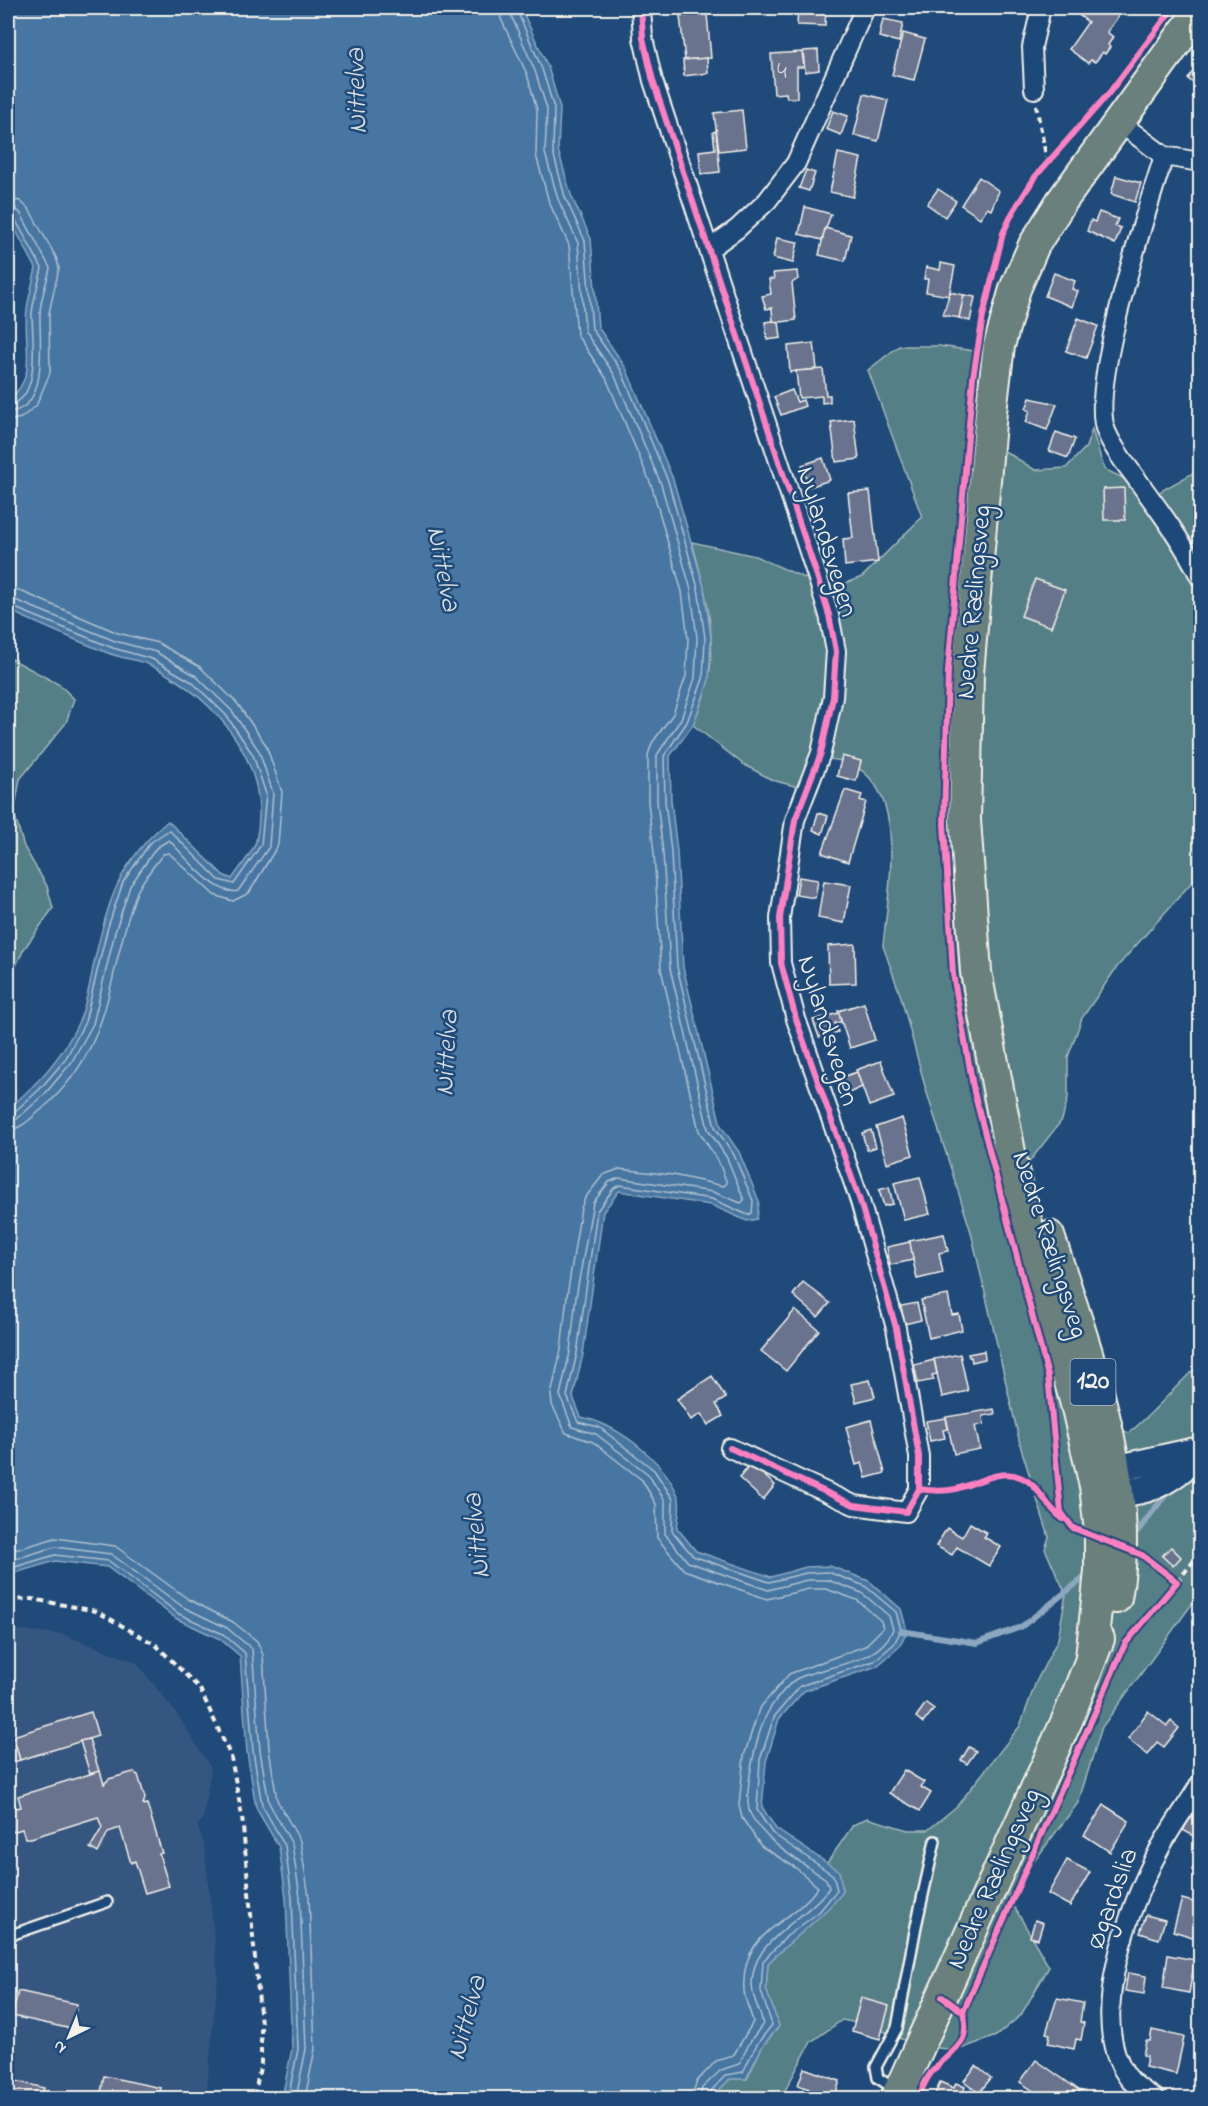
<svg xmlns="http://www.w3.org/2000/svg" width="1208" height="2106" viewBox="0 0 1208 2106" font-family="'Indie Flower',sans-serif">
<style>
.built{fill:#365680}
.green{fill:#547f87;stroke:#a4b8b8;stroke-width:1.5}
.water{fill:#4776a3;stroke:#8ca7bf;stroke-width:1.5}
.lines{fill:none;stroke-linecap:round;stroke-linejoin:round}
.shore{stroke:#afc0cc;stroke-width:1.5}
.stream{stroke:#8ca7bf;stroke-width:6}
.building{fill:#6b738e;stroke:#f4f1e8;stroke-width:1.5}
.service-casing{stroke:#f4f1e8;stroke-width:14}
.minor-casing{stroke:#f4f1e8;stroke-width:22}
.secondary-casing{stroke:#f4f1e8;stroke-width:30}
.primary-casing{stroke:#f4f1e8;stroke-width:34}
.path{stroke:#f4f1e8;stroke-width:4;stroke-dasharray:6 4.5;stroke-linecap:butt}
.service{stroke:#1f4a7a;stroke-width:9}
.minor{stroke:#1f4a7a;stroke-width:18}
.secondary{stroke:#1f4a7a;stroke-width:26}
.primary{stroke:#6a807c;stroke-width:30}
.cycleway-casing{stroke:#1f4a7a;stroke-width:10}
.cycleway{stroke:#ff80c0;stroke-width:6}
.labels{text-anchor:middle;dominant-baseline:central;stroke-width:5;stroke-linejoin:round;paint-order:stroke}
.number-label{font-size:24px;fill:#d2d2d2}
.shield{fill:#1f4a7a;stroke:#b4bfc7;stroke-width:1.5}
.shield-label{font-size:26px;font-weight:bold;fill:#f4f1e8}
.street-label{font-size:27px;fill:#f4f1e8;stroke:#1f4a7a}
.water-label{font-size:28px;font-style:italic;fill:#dadfde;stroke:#1f4a7a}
</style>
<rect width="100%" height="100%" fill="#1f4a7a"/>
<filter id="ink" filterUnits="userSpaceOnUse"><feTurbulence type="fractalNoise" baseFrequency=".0167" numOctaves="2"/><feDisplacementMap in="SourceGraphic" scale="12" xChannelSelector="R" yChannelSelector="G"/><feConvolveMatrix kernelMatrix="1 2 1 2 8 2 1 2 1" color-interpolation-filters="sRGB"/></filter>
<g filter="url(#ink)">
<path class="built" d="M8 1629 62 1634 136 1662 177 1714 211 1768 203 1819 197 1826 204 1843 218 1975 206 2098H8Z"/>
<g class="green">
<path d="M899 346H939L1002 355 1003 450 1035 470 1066 468 1086 447 1092 429 1104 469 1156 494 1200 469V873L1117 967 1082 1018 1068 1057V1098L1062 1120 1012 1184 1005 1206 1012 1228 1014 1255 1040 1281 1114 1427 1129 1433C1155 1412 1175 1386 1200 1364V1593L1102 1727 1078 1803 1008 1896 1049 1967 1021 2015 996 2036 958 2050 917 2046 872 2026 842 2020 811 2042 781 2098H711L730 2079H747L762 2047 779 2026 766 1989 768 1963 791 1941 839 1871 827 1863 853 1825 867 1818 908 1830H928L957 1806 1020 1726 1036 1682 1058 1639 1066 1594 1045 1549 1049 1537 1021 1448 971 1232 926 1090 901 997 883 946C888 889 915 767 829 759L817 792 772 780 743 764 693 725C698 711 705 696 708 681 718 636 704 585 692 542L755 556 829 589 862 577 922 517 868 370Z"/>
<path d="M8 657 60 685 74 699 66 723 20 779 14 813 24 847 47 886 53 908 24 949 8 983Z"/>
</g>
<path class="water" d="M8 8H521L548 67 560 108 558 150 571 195 591 239 598 327 626 368 673 479 704 587 711 638 709 680 693 725 670 756 671 800 677 851 683 967 721 1126 739 1152 759 1201 757 1219 747 1221 711 1205 619 1191 603 1212 583 1354 573 1397 581 1417C617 1424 665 1461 678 1496 682 1505 678 1519 677 1528L696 1551 771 1577 806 1567 830 1566 869 1581 901 1609 907 1631 899 1647 877 1666 804 1691 779 1719 766 1762 762 1807 776 1829 839 1871 843 1892C821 1919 793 1938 768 1963L766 1989 779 2026 762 2047 746 2079H730L711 2098H282L292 2049 286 1898 279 1847 256 1808 247 1752 240 1656 220 1639 177 1619 107 1567 55 1561 8 1575V1109C37 1084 63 1057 79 1021 87 1004 90 982 94 963 107 903 119 861 168 821L223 875 232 879C239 868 253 853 256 841 273 764 216 699 152 666 139 659 122 659 108 653 75 640 41 625 8 610V400C40 376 22 343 27 309 29 295 33 282 36 268L8 216Z"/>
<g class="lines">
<g class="shore">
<path d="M499 8 501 19 527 74 537 110 536 155 549 202 569 245 577 335 606 378 652 487 682 592 688 639 686 676 673 714 652 743 648 755V802L654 853 661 969 699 1131 719 1163 727 1183 724 1186 673 1175 619 1169 603 1175 585 1198 581 1208 567 1296 561 1350 551 1395 552 1405 566 1433 593 1442 642 1480 656 1504 657 1538 684 1570 767 1599 809 1589H826L857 1600 881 1621 883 1628 865 1646 789 1674 759 1709 744 1756 739 1805 742 1818 761 1846 796 1868 818 1887C790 1927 740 1929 744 1991 745 2002 751 2012 753 2022L733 2056 716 2061 697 2081 691 2098"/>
<path d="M508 8 535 71 547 109 545 153 558 199 578 243 585 332 614 374 661 484 691 590 697 638 695 678 681 719 657 755V801L663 853 670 968 708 1129 727 1158 744 1200 741 1203 713 1192 619 1178 609 1182 593 1203 576 1297 570 1352 560 1395 572 1427 596 1434 648 1474 665 1501V1534L688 1562 768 1590 807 1580H828L862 1593 889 1616 893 1629C879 1665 828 1664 798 1678 788 1683 773 1703 768 1712 758 1730 741 1797 751 1815 767 1844 799 1861 826 1879L829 1888C804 1923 744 1941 753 1993 755 2003 761 2013 763 2024L751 2040 739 2064 721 2070 702 2088 700 2098"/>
<path d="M516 8 542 69 554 108 553 152 565 197 585 241 592 329 621 370 668 481 698 588 705 638 703 679 687 722 664 756 665 801 671 852 677 967 715 1127 734 1155 753 1201 752 1213 748 1215 712 1199 620 1185 614 1188 597 1211 577 1353 567 1396 578 1422 599 1427 654 1470 673 1499 672 1531 693 1556 769 1582 806 1573 828 1572 865 1586 896 1612 901 1630 894 1644 874 1661 800 1686 774 1717 760 1760 757 1810 772 1833 833 1875 837 1890 819 1912 787 1936 763 1961 761 1991 772 2025 757 2044 743 2072 726 2075 709 2093 707 2098"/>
<path d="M8 199 20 201 29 209 56 257 59 268 49 313 50 373 36 406 21 418 8 421"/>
<path d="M8 208 16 209 21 214 50 268C47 283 40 299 40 314 39 341 50 410 8 412"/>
<path d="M8 215 15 219 42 268C39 283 33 299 32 314 32 337 42 401 8 405"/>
<path d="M8 588 18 590 118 633 158 643 200 667 237 703 266 745 282 792 278 845 249 893 233 901 214 895 169 853 163 854C154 866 143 879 137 892 105 975 116 1045 42 1109 31 1118 22 1129 8 1130"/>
<path d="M8 597 115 641 156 652 196 676 232 711 259 751 273 793 269 847 238 891C216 897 184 855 169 840L156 848 130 886 115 932 93 1024 71 1063 44 1095 17 1119 8 1121"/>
<path d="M8 605 113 648 152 659 192 682 226 715 253 755 266 794 261 845 234 884 219 880 169 830 150 843 123 882 107 930 85 1022 65 1060 39 1090 14 1112 8 1113"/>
<path d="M8 1552 55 1538 115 1546 188 1599 233 1622 257 1641 263 1655 269 1749 277 1800 300 1841 309 1897 315 2049 305 2098"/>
<path d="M8 1561 55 1547 111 1554 183 1607 227 1628 252 1649 260 1751 269 1803 292 1844 300 1897 306 2049 296 2098"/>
<path d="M8 1569 55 1555 109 1561 179 1614 223 1634 245 1653 253 1751 262 1805 285 1846 292 1898 298 2049 288 2098"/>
</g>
<g class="stream">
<path d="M1131 1540 1170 1489"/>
<path d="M901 1631 977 1643 1021 1627 1090 1573"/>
</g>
</g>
<g class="building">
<path d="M798 8H826L825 26 797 25Z"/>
<path d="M1080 8H1117L1122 11 1107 32 1113 37 1108 45 1110 47 1105 54 1103 52 1095 62 1091 60 1088 63 1069 49 1088 22 1076 13Z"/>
<path d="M707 14 711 58 685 60 680 16Z"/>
<path d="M883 19 903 23 899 42 879 37Z"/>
<path d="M903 33 925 39 914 80 892 75Z"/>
<path d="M818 50 819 70 805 72 803 51Z"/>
<path d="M802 52 804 67H797V98H787L786 93 774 94 771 54Z"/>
<path d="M707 58 708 73 684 76 683 60Z"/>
<path d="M1197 65 1200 68V108L1196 105 1199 101 1193 97 1197 86 1188 79Z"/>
<path d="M864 94 888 100 878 141 854 135Z"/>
<path d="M742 110 746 148 719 151 714 113Z"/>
<path d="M833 111 848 116 841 135 826 129Z"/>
<path d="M716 131 720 172 701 174 699 151 715 149 713 132Z"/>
<path d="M838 153 861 158 853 197 830 192Z"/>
<path d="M806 170 815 173 809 191 799 188Z"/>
<path d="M1116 176 1141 183 1135 202 1111 194Z"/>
<path d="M979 177 999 191 991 210 987 208 980 218 961 205Z"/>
<path d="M938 189 956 201 945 217 927 204Z"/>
<path d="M805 207 831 214 822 240 799 234Z"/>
<path d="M1099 212 1118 219 1115 226 1121 228 1115 244 1087 231 1091 220 1095 222Z"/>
<path d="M825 228 851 235 845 261 819 255Z"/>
<path d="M777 238 798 242 793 263 773 258Z"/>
<path d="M941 263 955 266 949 296 926 292 928 279H924L926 267 940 270Z"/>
<path d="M797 271 798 279 792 283 796 320 773 323 772 308 766 309 762 296 771 294 769 279H774L773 273Z"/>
<path d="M1054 273 1075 281 1072 289 1078 291 1072 307 1045 296Z"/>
<path d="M950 292 964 295 959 318 943 315Z"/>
<path d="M964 295 975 297 970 321 959 318Z"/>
<path d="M1078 318 1098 326 1086 358 1066 351Z"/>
<path d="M773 321 779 322 781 338 767 340 765 322Z"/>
<path d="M814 343 817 369 790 372 788 346Z"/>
<path d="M823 369 826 395H830V402L822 403V396L799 398 796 371Z"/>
<path d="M792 390 797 402 803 400 805 406 781 415 774 397Z"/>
<path d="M1030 398 1057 404 1047 430 1026 422 1030 411 1026 409Z"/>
<path d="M854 419 859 459 836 462 831 422Z"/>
<path d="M1056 432 1075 439 1068 458 1049 451Z"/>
<path d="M823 458 830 480 809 487 802 465Z"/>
<path d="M1124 488 1125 520H1104L1103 489Z"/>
<path d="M870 491 878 562 845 566 843 539 853 538 848 493Z"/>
<path d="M1035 579 1065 590 1051 627 1021 616Z"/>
<path d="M842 756 861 761 856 781 837 776Z"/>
<path d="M845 790 862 795 860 800 866 802 848 862 822 853Z"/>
<path d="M818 813 828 816 822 834 813 830Z"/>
<path d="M799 877 818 880 815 898 796 895Z"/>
<path d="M824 881 851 885 844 923 818 918Z"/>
<path d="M855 944 856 983 829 984 828 946Z"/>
<path d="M864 1003 875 1040 850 1048 838 1011Z"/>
<path d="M839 1013 841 1022 835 1023 838 1032 819 1037 813 1020Z"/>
<path d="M881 1061 894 1097 869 1106 856 1070Z"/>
<path d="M857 1072 862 1087 842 1096 836 1079Z"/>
<path d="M902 1118 913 1155 887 1163 876 1127Z"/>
<path d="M871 1130 876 1147 867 1150 862 1133Z"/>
<path d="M920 1177 930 1214 904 1220 894 1183Z"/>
<path d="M889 1187 893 1204 884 1206 879 1190Z"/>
<path d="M944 1234 948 1251 939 1253 943 1273 917 1279 909 1241Z"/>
<path d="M910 1242 913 1260 890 1265 887 1247Z"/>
<path d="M803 1282 830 1303 818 1317 793 1295Z"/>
<path d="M948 1295 952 1315 959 1314 962 1330 929 1338 921 1300Z"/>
<path d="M917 1303 921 1320 904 1324 901 1306Z"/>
<path d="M795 1310 819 1330 786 1371 761 1351Z"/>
<path d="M984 1351 985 1359 972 1362 971 1357H969L968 1354Z"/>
<path d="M960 1354 968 1391 942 1397 934 1359Z"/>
<path d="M934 1360 937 1374 932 1375 934 1380 918 1383 914 1365Z"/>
<path d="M712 1376 726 1398 716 1404 723 1416 708 1425 701 1414 691 1420 677 1399Z"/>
<path d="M870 1380 875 1397 856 1402 851 1384Z"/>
<path d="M994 1409 995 1414 983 1416 984 1424 975 1426 980 1449 954 1454 946 1417Z"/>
<path d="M946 1418 948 1429 943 1430 945 1438 930 1441 926 1421Z"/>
<path d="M871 1420 885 1473 866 1478 862 1463 856 1465 846 1427Z"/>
<path d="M751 1464 775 1485 763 1500 739 1478Z"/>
<path d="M970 1523 987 1533 984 1537 1001 1547 989 1566 957 1547 952 1555 936 1546 947 1528 962 1537Z"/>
<path d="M1171 1547 1181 1557 1173 1566 1162 1556Z"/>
<path d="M926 1703 934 1709 923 1723 916 1717Z"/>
<path d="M1148 1711 1167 1726 1171 1721 1179 1728 1164 1747 1157 1742 1148 1755 1128 1739Z"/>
<path d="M91 1712 98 1736 20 1760 13 1736Z"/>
<path d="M13 1736 20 1760 8 1764V1737Z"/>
<path d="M89 1739 99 1771 90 1774 80 1741Z"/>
<path d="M969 1747 976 1751 967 1764 961 1760Z"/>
<path d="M904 1770 924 1782 921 1787 931 1793 920 1811 889 1793Z"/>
<path d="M100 1771 104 1784 109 1779 133 1772 138 1775 145 1798 143 1805 147 1804 162 1853 159 1854 169 1886 145 1893 135 1861 131 1863 120 1828 108 1832 98 1853 90 1848 102 1828 98 1817 31 1838H25L22 1829 12 1832 8 1818V1798L12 1797 16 1808 21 1807 18 1796Z"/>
<path d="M1104 1805 1129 1821 1110 1852 1084 1835Z"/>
<path d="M1193 1813 1200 1817V1840L1183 1830Z"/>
<path d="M1200 1849V1873L1192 1870Z"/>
<path d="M1067 1860 1090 1872 1070 1906 1048 1894Z"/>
<path d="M1182 1899 1200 1904 1199 1939 1173 1931Z"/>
<path d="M1146 1915 1165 1920 1159 1939 1140 1933Z"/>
<path d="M1035 1920 1043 1923 1038 1939 1030 1937Z"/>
<path d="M1168 1955 1195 1960 1189 1993 1163 1988Z"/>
<path d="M1128 1973 1146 1976 1144 1994 1125 1991Z"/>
<path d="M18 1991 77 2004 72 2029 12 2016Z"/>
<path d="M861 1998 889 2006 880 2039 852 2031Z"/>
<path d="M1057 1998 1083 2003 1080 2022 1084 2023 1081 2040 1076 2039 1074 2049 1048 2043 1050 2034 1046 2033Z"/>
<path d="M1152 2030 1184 2037 1176 2074 1145 2067 1147 2056 1143 2055 1146 2041H1150Z"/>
<path d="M1036 2060 1080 2091 1075 2098H1044L1020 2082Z"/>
<path d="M976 2066 991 2078 979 2093 964 2081Z"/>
<path d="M804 2068 840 2081 834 2098H805L809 2089 798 2085Z"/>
<path d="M104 2076 161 2088 158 2098H100Z"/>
<path d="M8 2079 44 2088 41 2098H8Z"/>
<path d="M940 2082 954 2088 956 2083 965 2087 963 2093 970 2096V2098H934Z"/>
</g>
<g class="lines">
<defs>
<g id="service">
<path d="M8 1936 107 1902"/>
<path d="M895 2089 878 2078 876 2067 897 2028 916 1926 935 1841"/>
</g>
<g id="minor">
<path d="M641 8 643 38 653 81 817 576 829 615 836 651 833 697 821 753 795 820 780 918 781 963 796 1019 860 1201 896 1328 919 1456V1489L906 1512 854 1505 730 1448"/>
<path d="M1034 89 1032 47 1041 8"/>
<path d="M1119 122 1164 156 1200 162"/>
<path d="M1164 156C1148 206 1088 388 1106 431 1114 451 1129 468 1141 485 1163 515 1184 544 1200 577"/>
<path d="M709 249 737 229 767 201 796 163 865 8"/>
<path d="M1155 2098C1145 2092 1134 2086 1127 2076 1086 2019 1130 1904 1159 1850 1171 1827 1187 1806 1200 1784"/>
</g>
<g id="secondary">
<path d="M1100 1482 1115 1469 1200 1450"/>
<path d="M1101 1488C1141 1501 1173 1480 1200 1452"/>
</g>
<g id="primary">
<path d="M1049 1236C1084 1343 1138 1485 1116 1598"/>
<path d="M1091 1658 1100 1571V1532L1095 1486 1077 1408 1015 1179 976 972 965 820 968 673 991 412 999 346 1015 289 1034 245 1061 202 1200 10"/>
<path d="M896 2098 1068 1718 1099 1639"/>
</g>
</defs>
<use href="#service" class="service-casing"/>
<use href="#minor" class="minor-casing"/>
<use href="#secondary" class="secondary-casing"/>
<use href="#primary" class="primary-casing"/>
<g class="path">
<path d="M1036 105 1047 161"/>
<path d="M1177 1582 1200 1553"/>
<path d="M8 1600 32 1599 96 1611 156 1645 200 1689 231 1757 242 1816 261 2024V2063L254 2098"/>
</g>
<use href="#service" class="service"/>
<use href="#minor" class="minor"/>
<use href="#secondary" class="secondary"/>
<use href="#primary" class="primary"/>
<defs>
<g id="cycleway">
<path d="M641 8 643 38 653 81 817 576 829 615 836 651 833 697 821 753 795 820 780 918 781 963 796 1019 860 1201 896 1328 919 1456V1489L906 1512 854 1505 730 1448"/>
<path d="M919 1489C932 1491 943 1492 956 1489 976 1484 1000 1468 1020 1477 1039 1484 1046 1508 1063 1519"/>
<path d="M963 2012 1125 1644 1177 1582 1142 1555 1073 1528 1061 1512 1048 1376 974 1092 953 974 944 824 948 671 973 377 983 316 1003 233 1013 212 1035 177 1109 93 1173 8"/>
<path d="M918 2098C922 2090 925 2080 931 2073 948 2051 973 2047 963 2012L942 1997"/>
</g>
</defs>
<use href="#cycleway" class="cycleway-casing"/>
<use href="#cycleway" class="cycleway"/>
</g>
</g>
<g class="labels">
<g class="number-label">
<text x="782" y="72">4</text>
</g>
<rect class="shield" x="1070.5" y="1359" width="45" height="46" rx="4.5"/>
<g class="shield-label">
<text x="1093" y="1382">120</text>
</g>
<g class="street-label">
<text transform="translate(826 542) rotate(73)">Nylandsvegen</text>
<text transform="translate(975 602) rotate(-85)">Nedre Rælingsveg</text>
<text transform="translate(827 1031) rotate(73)">Nylandsvegen</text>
<text transform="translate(1049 1245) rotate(72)">Nedre Rælingsveg</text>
<text transform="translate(995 1879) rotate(-66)">Nedre Rælingsveg</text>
<text transform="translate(1113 1899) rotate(-70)">Øgardslia</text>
</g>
<g class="water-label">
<text transform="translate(358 91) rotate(-92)">Nittelva</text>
<text transform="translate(442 569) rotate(79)">Nittelva</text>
<text transform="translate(448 1053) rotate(-87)">Nittelva</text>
<text transform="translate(478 1536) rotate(-96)">Nittelva</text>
<text transform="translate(468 2018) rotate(-75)">Nittelva</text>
</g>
</g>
<rect width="1208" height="2106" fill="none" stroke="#1f4a7a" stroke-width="30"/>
<rect x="15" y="15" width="1178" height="2076" fill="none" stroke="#f4f1e8" stroke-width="2" filter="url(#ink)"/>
<g transform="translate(69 2037) rotate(223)" stroke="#1f4a7a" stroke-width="4.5" paint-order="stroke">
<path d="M0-4.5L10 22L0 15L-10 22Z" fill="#f4f1e8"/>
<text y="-9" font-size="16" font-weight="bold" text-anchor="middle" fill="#f4f1e8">N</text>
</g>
</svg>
